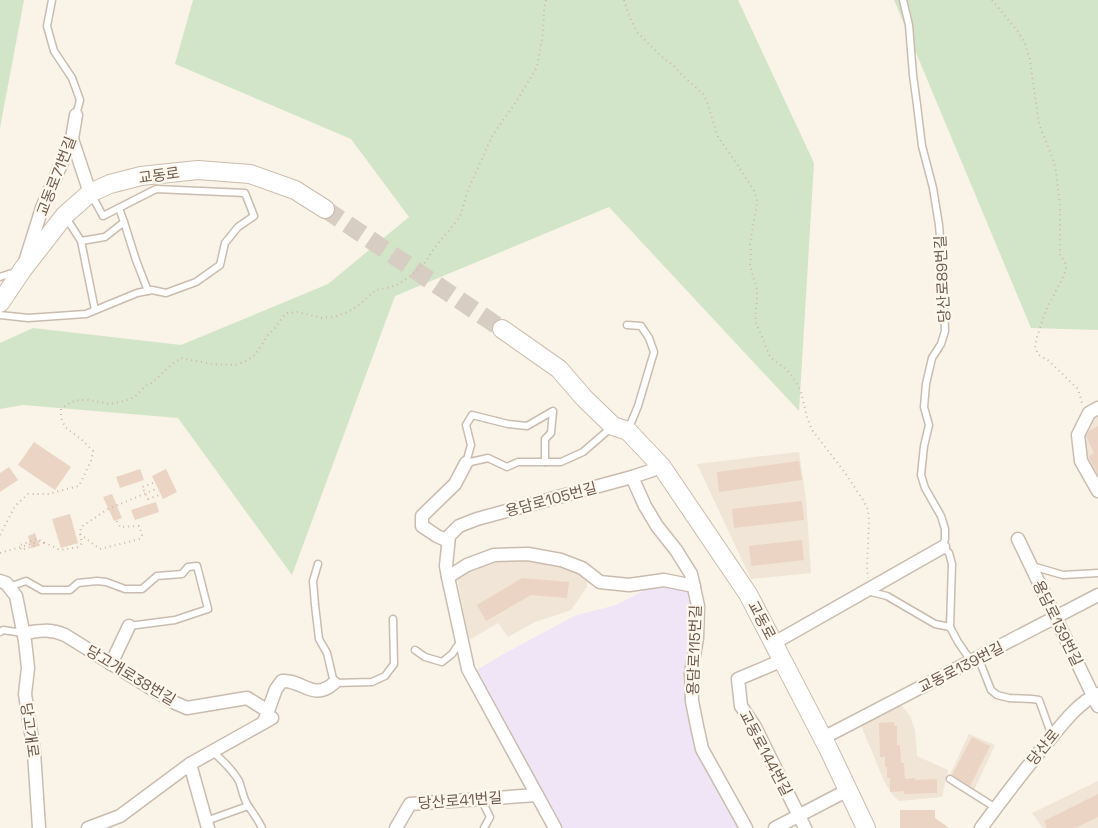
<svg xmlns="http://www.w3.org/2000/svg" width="1098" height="828" viewBox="0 0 1098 828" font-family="'Space Grotesk','Noto Sans KR',sans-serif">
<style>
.residential{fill:#f0e5d7}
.education{fill:#f0e5f6}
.green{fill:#d3e5c8}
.building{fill:#ebd4c3}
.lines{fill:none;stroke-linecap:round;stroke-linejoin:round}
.secondary-tunnel{stroke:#d7cdc2;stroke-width:18;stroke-dasharray:18 9;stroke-linecap:butt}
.lane-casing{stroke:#cabcaf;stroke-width:9}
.street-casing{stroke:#cabcaf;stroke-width:15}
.secondary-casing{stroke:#ccbcad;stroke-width:20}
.path{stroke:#d0b8a6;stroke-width:2;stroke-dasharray:1 4;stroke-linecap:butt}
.lane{stroke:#fff;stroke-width:6}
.street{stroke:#fff;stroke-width:12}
.secondary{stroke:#fff;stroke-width:18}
.labels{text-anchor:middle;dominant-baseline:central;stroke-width:4.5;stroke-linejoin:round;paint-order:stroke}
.street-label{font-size:15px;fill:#705c4f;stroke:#fdf7ee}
</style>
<rect width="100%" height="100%" fill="#f9f3e8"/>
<g class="residential">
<path d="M1098 412V479L1084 459 1082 434 1092 415Z"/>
<path d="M799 452 806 499 811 573 751 579 697 464Z"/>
<path d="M516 557 571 566 586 575 587 587 571 610 535 622 508 637 498 623 469 640 457 578 468 568 495 558Z"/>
<path d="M900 704 910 716 915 730 917 756 948 770 942 797 899 801 892 794 884 781 861 725Z"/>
<path d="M969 734 995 745 974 790 949 777Z"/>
<path d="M1098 781V828H1043L1032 813Z"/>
</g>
<path class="education" d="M685 587 693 606 689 653 683 682 697 745 739 828H561L475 671 500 656 574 616 616 605 649 588Z"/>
<g class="green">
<path d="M0 0H24L0 128Z"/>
<path d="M193 0H738L814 163 799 411 609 207 395 296 292 575 178 418 23 405 0 409V343L33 328 181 345 328 284 409 217 351 139 175 64Z"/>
<path d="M894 0H1098V330L1031 328Z"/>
</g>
<g class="building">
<path d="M1098 426V475L1089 458V456L1094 453 1086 436 1089 431Z"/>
<path d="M34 442 71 467 55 490 18 465Z"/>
<path d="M799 461 802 480 719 492 717 472Z"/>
<path d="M9 467 18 480 0 492V473Z"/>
<path d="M140 469 144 480 120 488 116 477Z"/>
<path d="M166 469 177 492 163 499 152 476Z"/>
<path d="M112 494 122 518 114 521 103 497Z"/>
<path d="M802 501 804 520 734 528 732 509Z"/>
<path d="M156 502 159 512 135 520 131 510Z"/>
<path d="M70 514 78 543 61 548 52 519Z"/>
<path d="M35 533 39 546 31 548 28 536Z"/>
<path d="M802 540 804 560 751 566 749 546Z"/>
<path d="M522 578 569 582 567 598 531 595 486 621 477 605Z"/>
<path d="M894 722V726H897V745H900L901 763H904L905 779 915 778V780L937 779V793L904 794V791L890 792V778H887V767H885V757H880L879 723Z"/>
<path d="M972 737 990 746 970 786 952 775Z"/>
<path d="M1098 794V817L1075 828H1047L1044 821Z"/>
<path d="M900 810H935V818L949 828H900Z"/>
</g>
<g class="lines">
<path class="secondary-tunnel" d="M325 209 502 329"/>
<defs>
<g id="lane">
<path d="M52 0 47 26 54 51 72 78 80 100 76 115"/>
<path d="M903 0 909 25 913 75 917 105 922 146 933 188 939 225 942 262 945 331 941 344 932 358 926 384 924 407 929 425 924 446 921 475 925 488 941 516 945 529V539L943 547 949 553 952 564 950 627 958 642 971 661"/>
<path d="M119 208 124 222"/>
<path d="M65 216 81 241"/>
<path d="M0 277 15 272"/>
<path d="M95 310 81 241 105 237 124 222 136 260 148 291"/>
<path d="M0 315 28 318 86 314 137 293 152 290 166 293 196 282 220 265 225 243 238 227 254 216 245 193 156 189 103 216 91 194"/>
<path d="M627 325 641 326 649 338 654 352 638 406 628 430"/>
<path d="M553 411 551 433 545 439V462H518L507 467 488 458 466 463 471 445 466 425 472 415 508 424 527 426Z"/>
<path d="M545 462H561L583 452 613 426"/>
<path d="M318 564 313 581 315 605 319 639 327 653 334 683 372 682 385 676 394 664 393 619"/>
<path d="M1032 566 1063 575 1098 573"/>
<path d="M9 587 26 581 42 590H70L78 583 97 581 106 582 125 589H142L157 576 182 574 188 567 197 566 208 609 175 620 129 626"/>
<path d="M867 591 887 596 935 624 950 627"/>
<path d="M0 632 3 630 23 633"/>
<path d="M415 650 425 657 442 662 452 654 461 641"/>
<path d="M978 657 991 690 997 695 1009 698 1032 699 1039 700 1052 736"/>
<path d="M212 751C222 760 232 769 239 781 242 789 243 797 247 804 252 812 258 819 262 828"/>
<path d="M950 779 996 808"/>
<path d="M481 799 490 817 484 828"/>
<path d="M206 821 248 806"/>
</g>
<g id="street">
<path d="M72 139 90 193"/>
<path d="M25 262 42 208 72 139 76 115"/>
<path d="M1098 408 1089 413 1078 435 1081 461 1098 491"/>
<path d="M632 477 645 506 657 526 676 550 691 574 698 606 697 638 691 673 692 701 697 726 702 749 746 828"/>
<path d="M1018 539 1098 706"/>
<path d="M448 541 437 536 422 526V516L455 484 466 463"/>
<path d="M448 577 467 565 494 555 528 554 561 560 582 568 600 582 629 585 664 580 694 586"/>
<path d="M0 581 6 583 16 596 25 641 28 668 25 694 34 752 39 828"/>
<path d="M24 633C40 631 50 628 65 635L173 702 187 708 247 698 268 711 264 722"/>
<path d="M774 643 943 547"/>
<path d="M783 660 738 679 741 706 755 727 805 828"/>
<path d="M111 664 129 626"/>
<path d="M268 711 276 689 282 681C302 679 313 702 334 683"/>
<path d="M823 738 1098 595"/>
<path d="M190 764 208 828"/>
<path d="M88 828 120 816 190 764 272 718"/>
<path d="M396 828 410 804 537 795"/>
<path d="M555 828 468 669 448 577 446 566 449 536 459 526 477 519 632 477 662 467"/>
<path d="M775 828 848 790"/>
<path d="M981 828C1003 798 1026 768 1050 739 1063 723 1079 702 1098 694"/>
</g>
<g id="secondary">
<path d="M0 303 23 269 65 215 90 193 110 184 141 176 198 170 250 174 295 190 325 209"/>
<path d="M502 329 559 369 584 398 613 426 628 431 662 467 748 594 828 748 866 828"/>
</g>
</defs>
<use href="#lane" class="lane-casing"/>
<use href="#street" class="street-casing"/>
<use href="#secondary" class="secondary-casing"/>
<g class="path">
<path d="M624 0 629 16 637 32 662 57 674 66 681 74 703 94 707 102 718 137 737 164 754 191 757 199 756 209 750 244 751 251 750 266 757 289V299L755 320 770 357 788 371 797 384 801 392 807 417 812 430 846 474 863 500 868 510 869 522 867 568 868 578"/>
<path d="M992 0 1019 33 1025 44 1030 60 1039 124 1053 159 1056 171 1060 207V255L1065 262 1066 269 1062 279 1046 310 1037 337 1035 348 1039 355 1049 361 1078 389 1082 403"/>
<path d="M153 483 142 487 148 499 159 495"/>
<path d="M80 534 100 549 140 539 142 535 139 526 120 527 116 520"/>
<path d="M0 535 15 506 28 494H48L79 486 91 461 93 451 81 439 65 427 61 418V409L71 402 80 400H88L110 404 124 401 135 397 144 387 153 382 171 365 181 358 212 364 235 365 246 361 255 355 268 335 275 328 286 313 298 312 322 318 336 316 348 312 359 305 376 290 387 288 399 284 414 273 426 261 435 247 460 217 468 190 492 136 516 102 537 67 543 34 544 9 546 0"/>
<path d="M44 543 21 550 20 545 37 539 60 550 79 547 82 543 80 534 81 527 108 509 156 489"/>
<path d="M0 553 41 541"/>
</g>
<use href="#lane" class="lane"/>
<use href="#street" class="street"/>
<use href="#secondary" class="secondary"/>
</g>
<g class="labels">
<g class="street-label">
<text transform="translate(159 175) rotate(-8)">교동로</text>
<text transform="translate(56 176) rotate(-69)">교동로71번길</text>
<text transform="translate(942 279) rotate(-93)">당산로89번길</text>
<text transform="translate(551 499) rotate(-15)">용담로105번길</text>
<text transform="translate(762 620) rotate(62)">교동로</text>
<text transform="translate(1058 623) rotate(64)">용담로139번길</text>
<text transform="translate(694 650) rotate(-88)">용담로115번길</text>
<text transform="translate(961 667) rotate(-27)">교동로139번길</text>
<text transform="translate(131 675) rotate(31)">당고개로38번길</text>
<text transform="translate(30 730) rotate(82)">당고개로</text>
<text transform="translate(1043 747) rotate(-51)">당산로</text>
<text transform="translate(766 753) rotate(62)">교동로144번길</text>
<text transform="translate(460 800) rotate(-4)">당산로41번길</text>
</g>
</g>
</svg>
